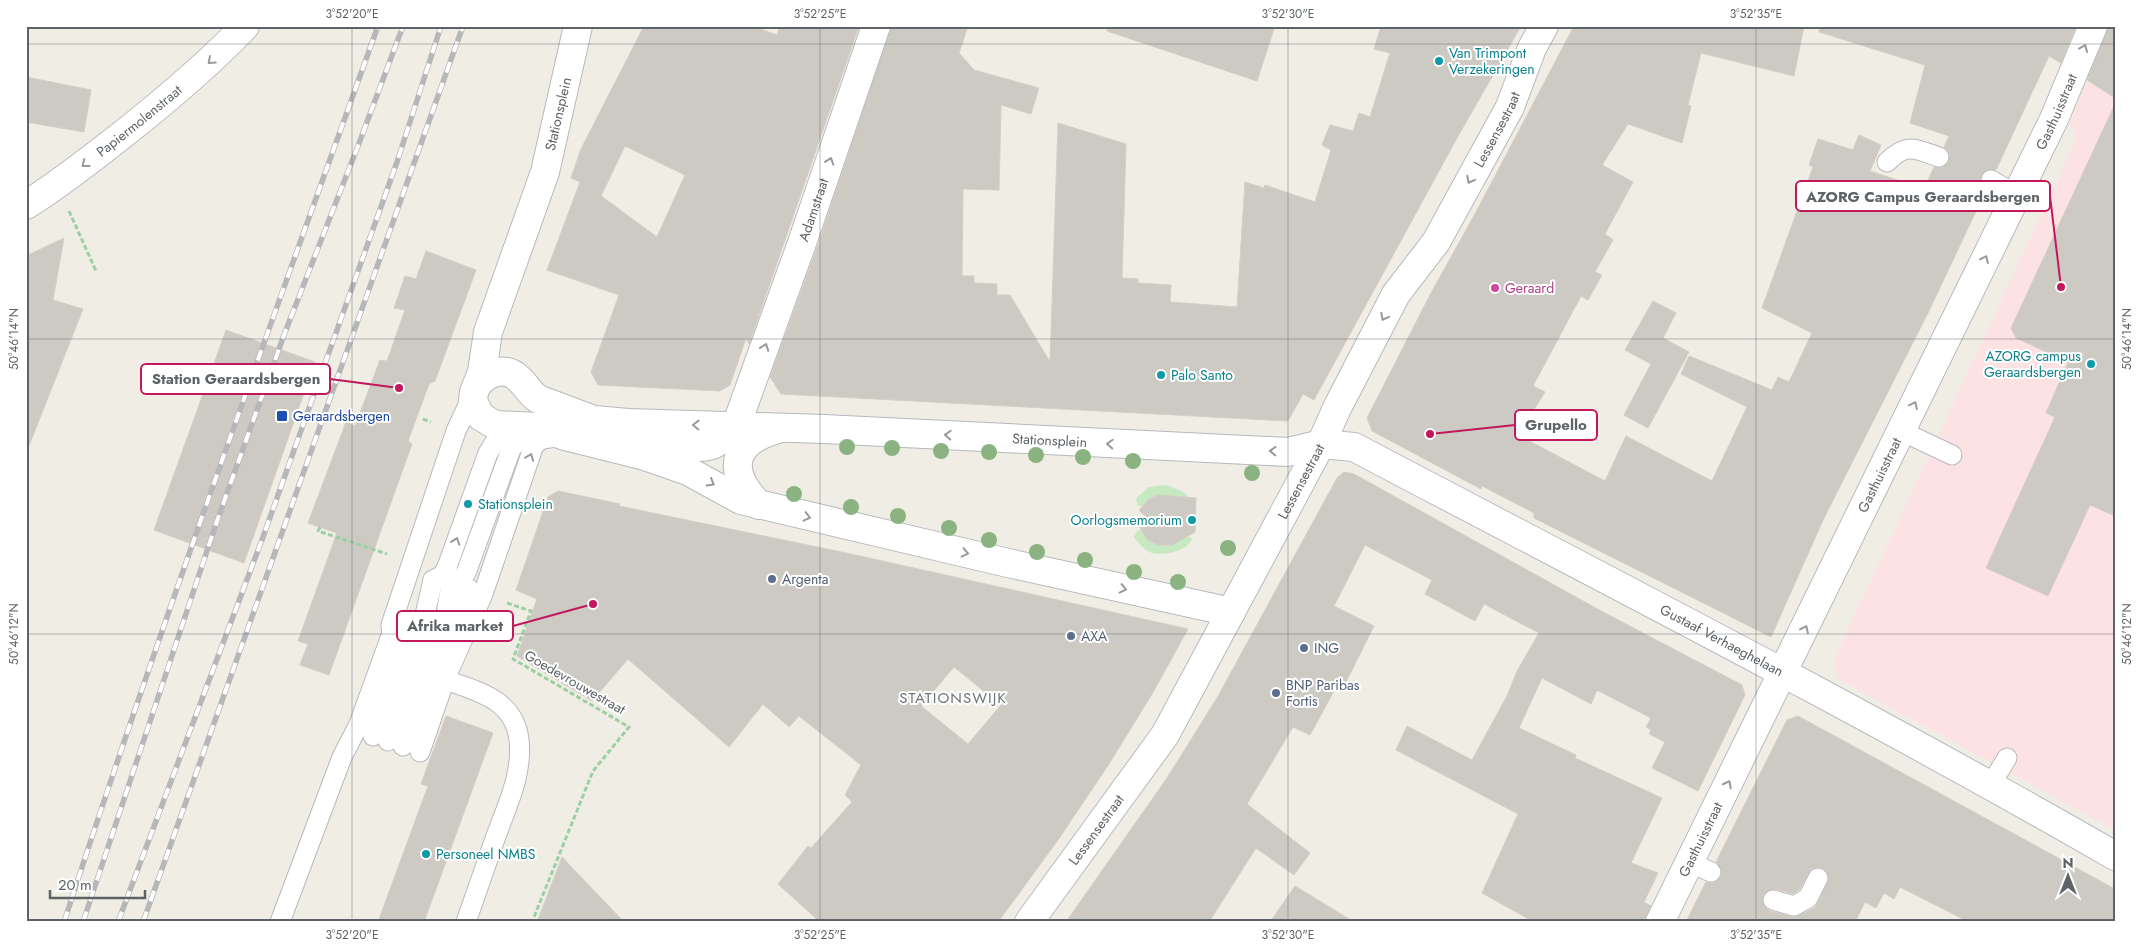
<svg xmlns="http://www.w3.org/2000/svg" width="2141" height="948" viewBox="0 0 2141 948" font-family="Jost,sans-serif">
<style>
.medical{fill:#fde2e3}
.green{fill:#c6e9c1}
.building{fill:#cdcac4;stroke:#d6cec3;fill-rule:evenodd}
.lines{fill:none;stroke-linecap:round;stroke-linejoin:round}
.lane-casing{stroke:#b6b9bd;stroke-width:21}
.street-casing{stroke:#b6b9bd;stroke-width:30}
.secondary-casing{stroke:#b7bbc0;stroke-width:30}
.path{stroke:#9cd0a3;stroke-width:3;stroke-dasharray:5 2.5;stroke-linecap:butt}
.lane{stroke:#fff;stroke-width:19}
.street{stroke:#fff;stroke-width:28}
.secondary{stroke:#fff;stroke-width:28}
.rail-casing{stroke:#b6b7b8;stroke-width:5.5}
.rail{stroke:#fff;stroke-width:4;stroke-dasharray:11;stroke-linecap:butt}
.tree{fill:#8ab381}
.oneway{stroke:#969a9c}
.ticks{fill:none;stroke:#5d6367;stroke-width:1;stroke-opacity:0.45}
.culture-dot{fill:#0f9aa8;stroke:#fff;stroke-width:2}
.hotel-dot{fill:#d1479c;stroke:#fff;stroke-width:2}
.transit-dot{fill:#1a4fb4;stroke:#fff;stroke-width:2}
.service-dot{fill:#5c6f8a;stroke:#fff;stroke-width:2}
.labels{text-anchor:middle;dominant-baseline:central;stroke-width:4;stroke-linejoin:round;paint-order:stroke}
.culture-label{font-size:14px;fill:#0d838f;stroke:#fff;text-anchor:start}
.street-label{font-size:14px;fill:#5d6367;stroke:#fff}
.hotel-label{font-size:14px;fill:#b23c85;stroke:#fff;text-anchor:start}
.transit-label{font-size:14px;fill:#164399;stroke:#fff;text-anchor:start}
.service-label{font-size:14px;fill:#4e5e75;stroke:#fff;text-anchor:start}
.neighbourhood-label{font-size:15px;letter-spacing:1px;fill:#6e7579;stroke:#fff}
.leader{fill:none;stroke:#c2185b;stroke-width:2}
.callout-dot{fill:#c2185b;stroke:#fff;stroke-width:2}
.callout{fill:#fff;stroke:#c2185b;stroke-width:2}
.callout-label{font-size:15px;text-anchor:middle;font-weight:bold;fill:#5d6367}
.neatline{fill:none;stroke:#5d6367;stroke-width:2}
.ticks-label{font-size:12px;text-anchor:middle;fill:#5d6367}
</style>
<rect width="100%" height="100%" fill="#f0ede5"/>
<path class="medical" d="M2110 26H2115V830L1838 679 1834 660 2077 138 2069 124Z"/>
<g class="green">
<path d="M1165 485C1183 490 1193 495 1196 514L1191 515 1149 499 1142 506H1138L1136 498 1149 487Z"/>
<path d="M1138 530H1142C1154 552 1169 547 1187 536L1192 538C1189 551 1164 556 1152 553 1144 550 1139 544 1134 537Z"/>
</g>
<g class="building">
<path d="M644 26H752L777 35 780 26H859L749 344 746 338 730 385 720 391 598 385 591 372 619 295 547 270 580 182 571 178 581 149ZM625 146 685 175 657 237 601 196Z"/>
<path d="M891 26H968L959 53 974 70 1039 88 1031 114 1001 105 999 190 963 189 962 276H974V283L997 284V295H1010L1050 362 1058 123 1126 144 1122 278 1138 279V283L1171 285 1170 302 1237 307 1245 182 1264 188 1265 185 1315 202 1331 150 1322 145 1330 125 1353 131 1359 113 1370 117 1390 53 1374 49 1381 26H1521L1457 138 1314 400 1303 394 1288 421 781 394 770 377 818 245Z"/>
<path d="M1108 26H1275L1257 81 1107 31Z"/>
<path d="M1574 26H1804L1794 76 1701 53 1688 105 1691 106 1682 143 1628 124 1602 165 1633 182 1605 234 1613 240 1595 272 1602 275 1588 300 1581 296 1533 386 1545 392 1518 435 1605 481 1626 436 1712 481 1747 407 1681 374 1689 356 1772 390 1778 377 1789 382 1812 333 1762 308 1813 167 1809 165 1818 139 1853 150 1859 135 1881 145 1870 171 1924 189 1934 167 1942 168 1949 161 1950 154 1944 147 1949 136 1910 123 1925 65 1819 32 1820 26H2076L2061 63 2049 56 1996 170H1986L1981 175V185L1986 190 1929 311 1824 518 1771 637 1534 518V513L1482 486 1481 489 1372 431 1367 418 1431 293 1476 212Z"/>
<path d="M2108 26H2115V98L2087 80Z"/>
<path d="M26 77 91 90 84 132 26 122Z"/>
<path d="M2115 104V516L2090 505 2048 596 1986 568 2055 417 2046 413 2068 362 2016 338 2011 328Z"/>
<path d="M64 238 53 300 83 309 28 448H26V256Z"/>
<path d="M426 251 476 270 435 381 429 384 408 441 412 444 329 675 300 665 308 644 298 641 337 533 308 523 346 422 355 426 380 360 387 361 405 310 394 308 405 276 416 279Z"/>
<path d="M1653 301 1676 313 1663 338 1689 352 1648 428 1624 415 1651 364 1625 350Z"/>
<path d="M226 330 315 362 244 563 154 530Z"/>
<path d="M1344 472 1354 474 1603 612 1742 685 1745 695 1698 791 1652 768 1665 742 1649 734 1651 730 1646 727 1651 718 1597 690 1591 704 1542 678 1519 728 1576 755 1575 758 1662 798 1631 863 1658 873 1644 902 1651 906 1645 922H1534L1482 893 1518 814 1396 750 1407 726 1472 760 1507 696 1517 671 1539 633 1484 604 1475 621 1425 594 1432 580 1365 545 1334 606 1374 626 1341 692 1335 689 1310 735 1293 727 1247 804 1310 853 1294 875 1256 848 1209 922H1066L1167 778 1217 698 1337 478Z"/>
<path d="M558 491 620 504 619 506 851 554 1188 629 1152 694 1109 764 1058 840 998 922H820L778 884 808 846 811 848 852 802 845 795 861 765 799 716 789 727 763 704 729 747 628 659 592 701 517 656 537 599 516 590 548 497ZM954 667 1001 705 968 744 921 706Z"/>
<path d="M1158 495 1196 498 1195 532 1172 545H1158L1147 539 1139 526 1147 518 1139 510 1149 499Z"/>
<path d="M446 716 493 733 424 922H378L428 786 421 784Z"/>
<path d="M1798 716 2115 889V922H1969L1900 887 1894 899 1884 893 1876 908 1865 902 1855 922H1765L1758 918 1757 922H1686L1706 882 1713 883 1721 877 1722 870 1716 862 1787 720ZM1817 867 1823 868 1829 878 1818 903 1814 908 1795 917 1770 911 1765 907 1762 897 1766 892 1776 889 1793 894 1799 890 1811 869Z"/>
<path d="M562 857 578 874 624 922H537Z"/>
<path d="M1295 886 1354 922H1270Z"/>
</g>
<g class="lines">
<defs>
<g id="lane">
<path d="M1887 162C1907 142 1915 149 1939 157"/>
<path d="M1991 180 2017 195"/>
<path d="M1901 431 1952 455"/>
<path d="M433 580 443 575 447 567 488 453 498 437 505 431 517 426"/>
<path d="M451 584 458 581 466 573 511 449 525 432 539 427"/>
<path d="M373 736 401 654 415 640 424 619 433 580"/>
<path d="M388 741 413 665 445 621 451 584"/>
<path d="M403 746 429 673 451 640 469 589"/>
<path d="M420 752 445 679 483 594 534 445 542 439 563 436"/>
<path d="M1991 784 2007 758"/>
<path d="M1689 862 1711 872"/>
<path d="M1773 900 1794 906 1808 898 1818 878"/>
<path d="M280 922 342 757 359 724 392 633"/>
<path d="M466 922C476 893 486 864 496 836 507 806 523 773 519 740 511 666 394 699 391 625L456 431 474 392"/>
</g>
<g id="street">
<path d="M578 26 545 172 488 332 482 372 474 392 473 401 480 416 495 425 539 427 565 436 645 456 688 471 741 500 1008 563 1231 612"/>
<path id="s1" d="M26 205C60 184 91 159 122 135 165 101 207 66 245 26"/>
<path id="s2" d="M477 385C488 371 506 366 519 379 526 385 530 394 538 399L594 420 628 423 824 429 1288 452 1321 444 1337 408 1396 294 1436 242 1510 107 1532 48 1544 26"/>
<path id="s3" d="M634 441C653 443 694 451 712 445 722 441 729 433 736 426L803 240 876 26"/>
<path d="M759 505C726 471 731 442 778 429"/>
<path id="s4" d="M1660 922 2054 119 2093 26"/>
</g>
<g id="secondary">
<path id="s5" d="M1029 922 1165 735 1321 444 1354 447C1608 581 1865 712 2115 856"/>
</g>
</defs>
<use href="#lane" class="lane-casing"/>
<use href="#street" class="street-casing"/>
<use href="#secondary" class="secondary-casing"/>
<g class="path">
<path d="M69 211 96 271"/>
<path d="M423 419 431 422"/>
<path d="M320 527 318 531 387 554"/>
<path d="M507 603 531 611 513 659 629 727 593 771 532 922"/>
</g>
<use href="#lane" class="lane"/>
<use href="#street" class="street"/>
<use href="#secondary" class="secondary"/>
<defs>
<g id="rail">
<path d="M64 922C162 621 271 324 378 26"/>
<path d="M83 922 217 521 284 335 358 146 403 26"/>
<path d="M118 922 263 537 397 162 441 26"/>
<path d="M143 922 463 26"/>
</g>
</defs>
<use href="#rail" class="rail-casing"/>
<use href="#rail" class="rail"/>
</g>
<g class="tree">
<circle cx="847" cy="447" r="8"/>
<circle cx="892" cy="448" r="8"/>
<circle cx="941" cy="451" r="8"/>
<circle cx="989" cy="452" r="8"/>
<circle cx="1036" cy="455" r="8"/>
<circle cx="1083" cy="457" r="8"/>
<circle cx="1133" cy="461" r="8"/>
<circle cx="1252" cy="473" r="8"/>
<circle cx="794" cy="494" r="8"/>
<circle cx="851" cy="507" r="8"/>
<circle cx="898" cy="516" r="8"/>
<circle cx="949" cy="528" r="8"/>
<circle cx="989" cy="540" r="8"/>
<circle cx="1228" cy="548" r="8"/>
<circle cx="1037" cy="552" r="8"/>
<circle cx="1085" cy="560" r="8"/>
<circle cx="1134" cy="572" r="8"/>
<circle cx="1178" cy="582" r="8"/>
</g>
<defs><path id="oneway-chevron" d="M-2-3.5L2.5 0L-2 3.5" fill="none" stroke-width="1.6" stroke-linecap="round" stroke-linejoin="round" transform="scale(1.25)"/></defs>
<g class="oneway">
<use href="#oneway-chevron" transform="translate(2084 48) rotate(-67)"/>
<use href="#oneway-chevron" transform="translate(211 61) rotate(138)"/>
<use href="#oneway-chevron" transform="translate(830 161) rotate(-71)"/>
<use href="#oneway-chevron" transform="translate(85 164) rotate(142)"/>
<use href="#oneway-chevron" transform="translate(1470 180) rotate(118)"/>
<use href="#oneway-chevron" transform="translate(1985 259) rotate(-64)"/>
<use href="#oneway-chevron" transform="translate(1384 317) rotate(118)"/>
<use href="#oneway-chevron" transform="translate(765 347) rotate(-70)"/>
<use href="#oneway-chevron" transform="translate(1914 405) rotate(-64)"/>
<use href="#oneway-chevron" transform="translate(696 425) rotate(-179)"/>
<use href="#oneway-chevron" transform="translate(948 435) rotate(-177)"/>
<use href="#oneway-chevron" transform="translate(1110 444) rotate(-177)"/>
<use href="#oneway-chevron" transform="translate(1273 451) rotate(-178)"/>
<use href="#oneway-chevron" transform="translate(530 457) rotate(-69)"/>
<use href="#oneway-chevron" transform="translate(711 483) rotate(30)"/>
<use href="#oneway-chevron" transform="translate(807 517) rotate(14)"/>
<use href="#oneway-chevron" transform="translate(456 541) rotate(-71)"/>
<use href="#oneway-chevron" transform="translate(965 553) rotate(13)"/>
<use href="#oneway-chevron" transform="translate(1123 589) rotate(13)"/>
<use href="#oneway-chevron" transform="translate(1805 629) rotate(-64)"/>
<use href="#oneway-chevron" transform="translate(1728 784) rotate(-63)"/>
</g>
<path class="ticks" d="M352 26V922M820 26V922M1288 26V922M1756 26V922M26 44H2115M26 339H2115M26 634H2115"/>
<g class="culture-dot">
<circle cx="1439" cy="61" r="5"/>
<circle cx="2091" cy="364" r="5"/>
<circle cx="1161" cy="375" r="5"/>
<circle cx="468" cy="504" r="5"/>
<circle cx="1192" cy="520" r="5"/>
<circle cx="426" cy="854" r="5"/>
</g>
<circle class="hotel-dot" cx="1495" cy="288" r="5"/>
<rect class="transit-dot" x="276" y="410" width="12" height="12" rx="2.5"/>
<g class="service-dot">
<circle cx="772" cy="579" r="5"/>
<circle cx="1071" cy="636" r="5"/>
<circle cx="1304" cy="648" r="5"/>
<circle cx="1276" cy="693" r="5"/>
</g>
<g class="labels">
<g class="culture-label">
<text x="1449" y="53">Van Trimpont<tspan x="1449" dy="16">Verzekeringen</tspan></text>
<text x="2081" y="356" text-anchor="end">AZORG campus<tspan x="2081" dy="16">Geraardsbergen</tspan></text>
<text x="1171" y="375">Palo Santo</text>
<text x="478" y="504">Stationsplein</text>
<text x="1182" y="520" text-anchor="end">Oorlogsmemorium</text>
<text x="436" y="854">Personeel NMBS</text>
</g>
<g class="street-label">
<text stroke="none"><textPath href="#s4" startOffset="902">Gasthuisstraat</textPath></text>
<text transform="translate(558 114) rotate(-77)">Stationsplein</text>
<text stroke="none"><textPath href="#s1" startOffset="141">Papiermolenstraat</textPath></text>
<text stroke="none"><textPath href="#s2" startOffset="1226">Lessensestraat</textPath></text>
<text stroke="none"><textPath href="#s3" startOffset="339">Adamstraat</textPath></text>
<text stroke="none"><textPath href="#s2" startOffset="592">Stationsplein</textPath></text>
<text stroke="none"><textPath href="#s4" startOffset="498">Gasthuisstraat</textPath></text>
<text stroke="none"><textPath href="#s5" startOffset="519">Lessensestraat</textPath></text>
<text stroke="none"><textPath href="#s5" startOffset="1010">Gustaaf Verhaeghelaan</textPath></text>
<text transform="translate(575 682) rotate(30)">Goedevrouwestraat</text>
<text stroke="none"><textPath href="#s5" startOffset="114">Lessensestraat</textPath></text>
<text stroke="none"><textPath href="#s4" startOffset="92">Gasthuisstraat</textPath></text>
</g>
<g class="hotel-label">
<text x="1505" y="288">Geraard</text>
</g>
<g class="transit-label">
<text x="293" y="416">Geraardsbergen</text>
</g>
<g class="service-label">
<text x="782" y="579">Argenta</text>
<text x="1081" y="636">AXA</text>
<text x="1314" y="648">ING</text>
<text x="1286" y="685">BNP Paribas<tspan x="1286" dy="16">Fortis</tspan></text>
</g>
<g class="neighbourhood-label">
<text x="953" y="698">STATIONSWIJK</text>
</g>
</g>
<path class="leader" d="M2061 287L2050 196M399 388L330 379M1430 434L1515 425M593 604L513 626"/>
<g class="callout-dot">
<circle cx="2061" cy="287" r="5"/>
<circle cx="399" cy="388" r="5"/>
<circle cx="1430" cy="434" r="5"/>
<circle cx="593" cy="604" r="5"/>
</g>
<g class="callout">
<rect x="1796" y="181" width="254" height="30" rx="5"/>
<rect x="141" y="364" width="189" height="30" rx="5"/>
<rect x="1515" y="410" width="82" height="30" rx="5"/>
<rect x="397" y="611" width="116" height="30" rx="5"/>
</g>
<g class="callout-label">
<text x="1923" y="202">AZORG Campus Geraardsbergen</text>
<text x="236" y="384">Station Geraardsbergen</text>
<text x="1556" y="430">Grupello</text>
<text x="455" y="631">Afrika market</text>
</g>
<rect width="2141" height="948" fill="none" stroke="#ffffff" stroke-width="55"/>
<g transform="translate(2068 876)" stroke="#ffffff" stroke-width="4" paint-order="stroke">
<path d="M0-4L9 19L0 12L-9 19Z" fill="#5d6367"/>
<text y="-8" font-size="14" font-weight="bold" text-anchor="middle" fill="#5d6367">N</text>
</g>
<path d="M50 890v8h95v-8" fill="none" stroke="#5d6367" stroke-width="2.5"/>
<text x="58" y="890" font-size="15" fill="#5d6367" stroke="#ffffff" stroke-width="4" paint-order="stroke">20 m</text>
<rect x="28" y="28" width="2086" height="892" class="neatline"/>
<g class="ticks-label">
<text x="352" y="18">3°52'20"E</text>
<text x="820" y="18">3°52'25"E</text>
<text x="1288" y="18">3°52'30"E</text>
<text x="1756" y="18">3°52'35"E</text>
<text transform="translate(14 339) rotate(-90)" y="4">50°46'14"N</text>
<text transform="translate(2127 339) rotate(-90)" y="4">50°46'14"N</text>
<text transform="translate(14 634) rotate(-90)" y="4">50°46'12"N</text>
<text transform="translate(2127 634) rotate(-90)" y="4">50°46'12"N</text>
<text x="352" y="939">3°52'20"E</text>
<text x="820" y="939">3°52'25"E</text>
<text x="1288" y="939">3°52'30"E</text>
<text x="1756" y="939">3°52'35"E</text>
</g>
</svg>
